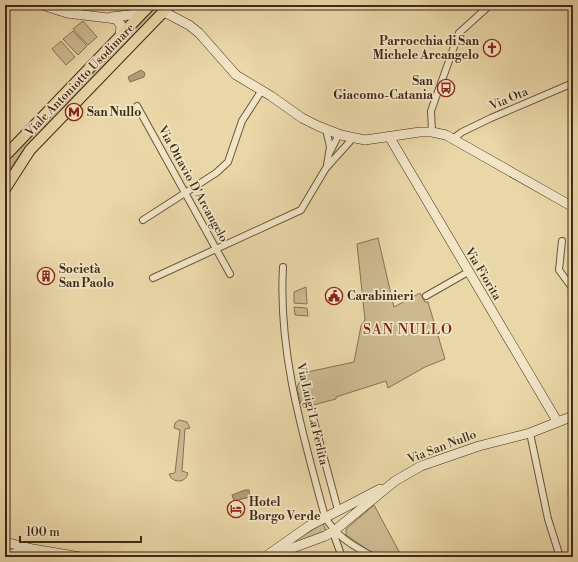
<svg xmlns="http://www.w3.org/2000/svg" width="578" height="562" viewBox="0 0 578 562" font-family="'Libre Bodoni',serif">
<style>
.green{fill:#cdb990;stroke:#877154}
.water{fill:#b19c77;stroke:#846e51}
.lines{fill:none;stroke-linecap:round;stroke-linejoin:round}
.minor-casing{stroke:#6b543c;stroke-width:8}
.secondary-casing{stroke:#412918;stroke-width:10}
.primary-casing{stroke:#412918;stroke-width:12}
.minor{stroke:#f1e5c6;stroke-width:6}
.secondary{stroke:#f1e5c6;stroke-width:9}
.primary{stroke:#ead7a8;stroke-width:10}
.labels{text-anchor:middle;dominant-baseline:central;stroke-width:3.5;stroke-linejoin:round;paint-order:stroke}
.poi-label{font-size:12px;font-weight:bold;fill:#412918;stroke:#f1e5c6;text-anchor:start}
.street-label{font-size:12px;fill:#412918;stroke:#f1e5c6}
.quarter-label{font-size:14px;letter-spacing:1px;fill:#7a1f14;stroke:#f1e5c6}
</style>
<rect width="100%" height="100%" fill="#ead7a8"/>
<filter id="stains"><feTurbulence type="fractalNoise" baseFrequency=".005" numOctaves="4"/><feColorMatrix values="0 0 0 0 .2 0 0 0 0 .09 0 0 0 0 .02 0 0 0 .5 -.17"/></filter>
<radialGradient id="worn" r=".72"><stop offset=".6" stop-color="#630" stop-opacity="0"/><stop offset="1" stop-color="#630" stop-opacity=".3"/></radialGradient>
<g class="green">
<path d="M158 5H162L24 149 5 176V164Z"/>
<path d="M83 21 97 37 88 45 73 29Z"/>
<path d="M73 31 87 46 78 55 63 39Z"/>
<path d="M61 41 75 57 66 65 52 49Z"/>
<path d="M378 238 394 307 420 293 425 302H428L445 359 425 367 388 388 386 381 336 397V399L302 408 297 388 303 373 354 362 361 326 365 320 357 244Z"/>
<path d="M306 287 307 304 294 303V292Z"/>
<path d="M294 307 307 308 308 316 295 315Z"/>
<path d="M179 420 187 422 190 428 185 429 182 471 188 473C186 482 177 483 171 478L169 474 175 473 180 430 174 428 175 423Z"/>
<path d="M374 505 402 557H382L368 550 346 535V529Z"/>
<path d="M323 523 326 531 286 547Z"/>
</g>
<g class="water">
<path d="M141 70 145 73 144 77 130 82 128 77Z"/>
<path d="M245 490H249L250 497 234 501 232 495Z"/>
</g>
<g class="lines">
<defs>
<g id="minor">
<path d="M137 106 230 274"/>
<path d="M326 129 330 147 327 165"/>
<path d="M432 132 431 111 459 33 490 5"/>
<path d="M454 138 462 132 491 118 573 83"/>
<path d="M330 152 339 134"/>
<path d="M143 220 216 173 228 162 242 121 262 90"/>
<path d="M562 241 559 270 573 289"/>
<path d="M283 267C278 353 303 435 325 517 338 538 352 545 373 557"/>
<path d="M153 278 301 210 326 168 353 138"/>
<path d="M426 296 468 272"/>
<path d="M311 410 338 510"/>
<path d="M530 433 548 519 560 557"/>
<path d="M334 531 335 538 342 557"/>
</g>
<g id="secondary">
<path d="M42 5 67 13 116 19 121 25 120 37"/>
<path d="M164 12 189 25 199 33 236 75 271 96 302 118 318 126 341 135 365 140 420 132H432L446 135 573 207"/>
<path d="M111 17 129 15 145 10"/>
<path d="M390 138 557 421"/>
<path d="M5 542 33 549 80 557"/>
<path d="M269 554 309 526 380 489"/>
<path d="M5 556 30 550"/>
<path d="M268 557 325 536 334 531 395 481 421 466 479 446 530 433 573 416"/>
</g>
<g id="primary">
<path d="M5 156 150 5"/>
<path d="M5 189 30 150 170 5"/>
</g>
</defs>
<use href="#minor" class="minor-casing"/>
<use href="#secondary" class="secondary-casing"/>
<use href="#primary" class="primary-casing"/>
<use href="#minor" class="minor"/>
<use href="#secondary" class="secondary"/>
<use href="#primary" class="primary"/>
</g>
<defs>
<symbol id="church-ring" viewBox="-11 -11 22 22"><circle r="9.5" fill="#f1e5c6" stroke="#8f2418" stroke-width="1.5"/><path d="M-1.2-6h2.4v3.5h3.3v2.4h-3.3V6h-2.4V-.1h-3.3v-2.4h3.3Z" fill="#8f2418"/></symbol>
<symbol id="bus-ring" viewBox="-11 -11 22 22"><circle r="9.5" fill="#f1e5c6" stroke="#8f2418" stroke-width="1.5"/><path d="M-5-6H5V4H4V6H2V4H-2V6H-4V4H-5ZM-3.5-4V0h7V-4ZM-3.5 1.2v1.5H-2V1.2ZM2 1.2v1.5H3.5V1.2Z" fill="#8f2418"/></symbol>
<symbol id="metro-ring" viewBox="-11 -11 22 22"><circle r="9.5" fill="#f1e5c6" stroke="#8f2418" stroke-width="1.5"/><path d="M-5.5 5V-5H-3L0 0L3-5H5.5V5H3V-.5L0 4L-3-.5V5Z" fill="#8f2418"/></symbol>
<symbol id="building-ring" viewBox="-11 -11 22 22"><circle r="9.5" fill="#f1e5c6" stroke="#8f2418" stroke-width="1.5"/><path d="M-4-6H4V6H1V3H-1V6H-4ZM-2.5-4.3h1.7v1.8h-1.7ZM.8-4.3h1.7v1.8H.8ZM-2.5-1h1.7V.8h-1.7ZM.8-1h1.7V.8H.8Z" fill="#8f2418"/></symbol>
<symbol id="civic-ring" viewBox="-11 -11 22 22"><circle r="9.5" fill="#f1e5c6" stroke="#8f2418" stroke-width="1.5"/><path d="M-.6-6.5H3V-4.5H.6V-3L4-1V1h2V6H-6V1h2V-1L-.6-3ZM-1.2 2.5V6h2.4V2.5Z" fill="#8f2418"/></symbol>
<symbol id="hotel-ring" viewBox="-11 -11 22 22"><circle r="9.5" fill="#f1e5c6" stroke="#8f2418" stroke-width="1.5"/><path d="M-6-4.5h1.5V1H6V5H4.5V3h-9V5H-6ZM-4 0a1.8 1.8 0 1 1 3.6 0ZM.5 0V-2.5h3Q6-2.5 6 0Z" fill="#8f2418"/></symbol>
</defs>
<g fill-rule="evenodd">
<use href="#church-ring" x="482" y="38" width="20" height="20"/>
<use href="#bus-ring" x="436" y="78" width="20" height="20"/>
<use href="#metro-ring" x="64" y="102" width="20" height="20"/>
<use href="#building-ring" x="36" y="266" width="20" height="20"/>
<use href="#civic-ring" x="324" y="286" width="20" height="20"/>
<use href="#hotel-ring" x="226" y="499" width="20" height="20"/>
</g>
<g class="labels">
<g class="poi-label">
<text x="479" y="41" text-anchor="end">Parrocchia di San<tspan x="479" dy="14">Michele Arcangelo</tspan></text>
<text x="433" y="81" text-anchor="end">San<tspan x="433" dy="14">Giacomo-Catania</tspan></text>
<text x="87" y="112">San Nullo</text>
<text x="59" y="269">Società<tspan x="59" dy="14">San Paolo</tspan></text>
<text x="347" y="296">Carabinieri</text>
<text x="249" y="502">Hotel<tspan x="249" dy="14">Borgo Verde</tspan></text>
</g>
<g class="street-label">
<text transform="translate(80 80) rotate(-46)">Viale Antoniotto Usodimare</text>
<text transform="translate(509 99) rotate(-23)">Via Ota</text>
<text transform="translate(193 184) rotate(61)">Via Ottavio D'Arcangelo</text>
<text transform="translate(483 274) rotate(59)">Via Fiorita</text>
<text transform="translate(312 414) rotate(77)">Via Luigi La Ferlita</text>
<text transform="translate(442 447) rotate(-21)">Via San Nullo</text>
</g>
<g class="quarter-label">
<text x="408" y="330">SAN NULLO</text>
</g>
</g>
<rect width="578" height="562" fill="none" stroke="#ead7a8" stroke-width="20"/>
<rect x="6" y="6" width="566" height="550" fill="none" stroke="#412918" stroke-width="2"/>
<rect x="10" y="10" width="558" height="542" fill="none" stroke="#412918"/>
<path d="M20 536v6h121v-6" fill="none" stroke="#412918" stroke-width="2"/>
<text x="26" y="536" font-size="12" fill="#412918" stroke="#f1e5c6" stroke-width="3" paint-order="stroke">100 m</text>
<rect width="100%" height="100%" filter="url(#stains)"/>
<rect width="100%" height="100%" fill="url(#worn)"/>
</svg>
